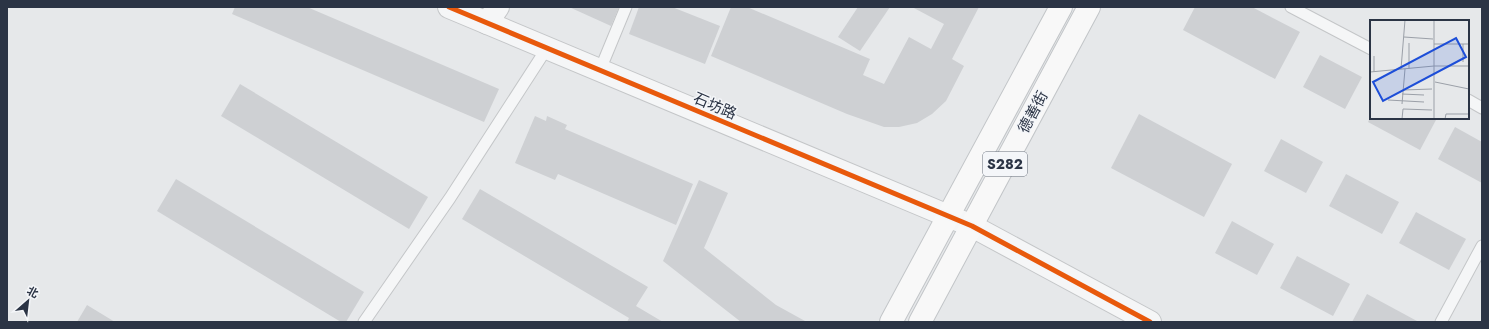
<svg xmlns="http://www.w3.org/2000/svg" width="1489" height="329" viewBox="0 0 1489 329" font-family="Jost,'Noto Sans SC',sans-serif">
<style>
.building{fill:#ced0d3}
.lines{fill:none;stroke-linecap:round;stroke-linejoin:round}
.service-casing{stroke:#c4c6c8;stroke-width:13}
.minor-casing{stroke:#c4c6c8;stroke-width:24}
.tertiary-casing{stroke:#c4c6c8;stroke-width:24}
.primary-casing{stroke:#c2c5c8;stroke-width:24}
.service{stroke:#f5f6f7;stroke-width:11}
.minor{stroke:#f5f6f7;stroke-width:22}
.tertiary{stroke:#f5f6f7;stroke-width:22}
.primary{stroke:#f8f8f8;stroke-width:22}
.cycleway-casing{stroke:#f4f6f9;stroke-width:8}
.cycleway{stroke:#e8590c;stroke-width:5}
.labels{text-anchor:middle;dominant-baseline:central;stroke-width:3;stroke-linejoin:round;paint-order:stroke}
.shield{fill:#f4f6f9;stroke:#676e7b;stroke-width:1}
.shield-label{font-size:14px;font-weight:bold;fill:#2b3445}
.street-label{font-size:15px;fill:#2b3445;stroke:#f4f6f9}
.inset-road{fill:none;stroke:#9ba0a8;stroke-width:1}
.view{fill:#1d4ed8;fill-opacity:0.15;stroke:#1d4ed8;stroke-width:2}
.inset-edge{fill:none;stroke:#2b3445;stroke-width:2}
</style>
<rect width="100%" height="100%" fill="#e6e8ea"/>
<g class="building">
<path d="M235 7H307L499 89 484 122 232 14Z"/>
<path d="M569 7H619L611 26Z"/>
<path d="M639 7H672L720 26 705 64 629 34Z"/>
<path d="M731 7H747L870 59 863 75 884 84 909 37 931 49 944 24 912 7H979L952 59 964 66 946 101 932 114 917 123 899 127H884L847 114 711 56Z"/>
<path d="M858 7H890L860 51 838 37Z"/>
<path d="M1195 7H1252L1300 32 1275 79 1183 30Z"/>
<path d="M1320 55 1362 77 1345 109 1303 87Z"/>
<path d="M240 84 428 197 409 229 221 116Z"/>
<path d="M1139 114 1232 164 1204 217 1111 168Z"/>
<path d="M535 116 546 121 547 116 567 125 565 129 693 184 676 225 558 174 555 180 515 163Z"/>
<path d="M1370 118H1437L1420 150 1368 122Z"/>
<path d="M1455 127 1482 142V183L1438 159Z"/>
<path d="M1281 139 1323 162 1306 193 1264 171Z"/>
<path d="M1346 174 1399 202 1382 234 1329 206Z"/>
<path d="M176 179 364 292 346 322H341L157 211Z"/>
<path d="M699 180 728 193 704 248 776 305 805 321V322H741L663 261Z"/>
<path d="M480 189 648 287 636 306 663 322H627L629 318 462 219Z"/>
<path d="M1416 212 1466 239 1449 270 1399 243Z"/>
<path d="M1232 221 1274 244 1257 275 1215 253Z"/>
<path d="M1297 256 1350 284 1333 316 1280 288Z"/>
<path d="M1367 294 1417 321V322H1352Z"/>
<path d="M87 305 115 322H77Z"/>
</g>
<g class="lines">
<defs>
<g id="service">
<path d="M1291 7 1371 49"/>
<path d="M600 70 626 7"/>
<path d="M1468 100 1482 108"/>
<path d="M364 322 450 198 547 48"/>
<path d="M1441 322 1482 246"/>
</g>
<g id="minor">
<path d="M487 23 498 7"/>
<path d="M972 226 1150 322"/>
</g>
<path id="tertiary" d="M449 7 972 226"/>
<g id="primary">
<path d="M891 322 1061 7"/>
<path d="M920 322 1089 7"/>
</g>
</defs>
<use href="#service" class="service-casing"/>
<use href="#minor" class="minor-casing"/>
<use href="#tertiary" class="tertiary-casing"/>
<use href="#primary" class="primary-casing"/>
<use href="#service" class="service"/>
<use href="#minor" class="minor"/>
<use href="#tertiary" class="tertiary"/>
<use href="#primary" class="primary"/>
<defs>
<path id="cycleway" d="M449 7 972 226 1150 322"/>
</defs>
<use href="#cycleway" class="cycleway-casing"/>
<use href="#cycleway" class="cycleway"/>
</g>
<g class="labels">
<rect class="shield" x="983" y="152" width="44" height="24" rx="3"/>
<g class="shield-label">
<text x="1005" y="164">S282</text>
</g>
<g class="street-label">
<text transform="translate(715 106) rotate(23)">石坊路</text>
<text transform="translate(1033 112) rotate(-62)">德善街</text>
</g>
</g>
<g transform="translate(1370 20)">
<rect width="99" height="99" fill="#e6e8ea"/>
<path class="inset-road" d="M34 17 63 19M64 24H99M93 42V24M31 49 35 0M39 49V23M0 52 64 46H99M4 52V36M65 62 99 69M33 70 62 69M32 74 54 75M18 80 54 82M32 84 35 49M32 99 33 89 62 90M64 99V0M75 99 76 94H99"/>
<path class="view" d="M86 18 96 37 13 81 3 62Z"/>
<rect width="99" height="99" class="inset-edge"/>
</g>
<rect width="1489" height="329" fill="none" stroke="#2b3445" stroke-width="16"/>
<g transform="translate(28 301) rotate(28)" stroke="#f4f6f9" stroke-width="3" paint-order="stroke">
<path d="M0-3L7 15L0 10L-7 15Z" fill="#2b3445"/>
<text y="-6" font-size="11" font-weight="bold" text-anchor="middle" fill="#2b3445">北</text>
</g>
</svg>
